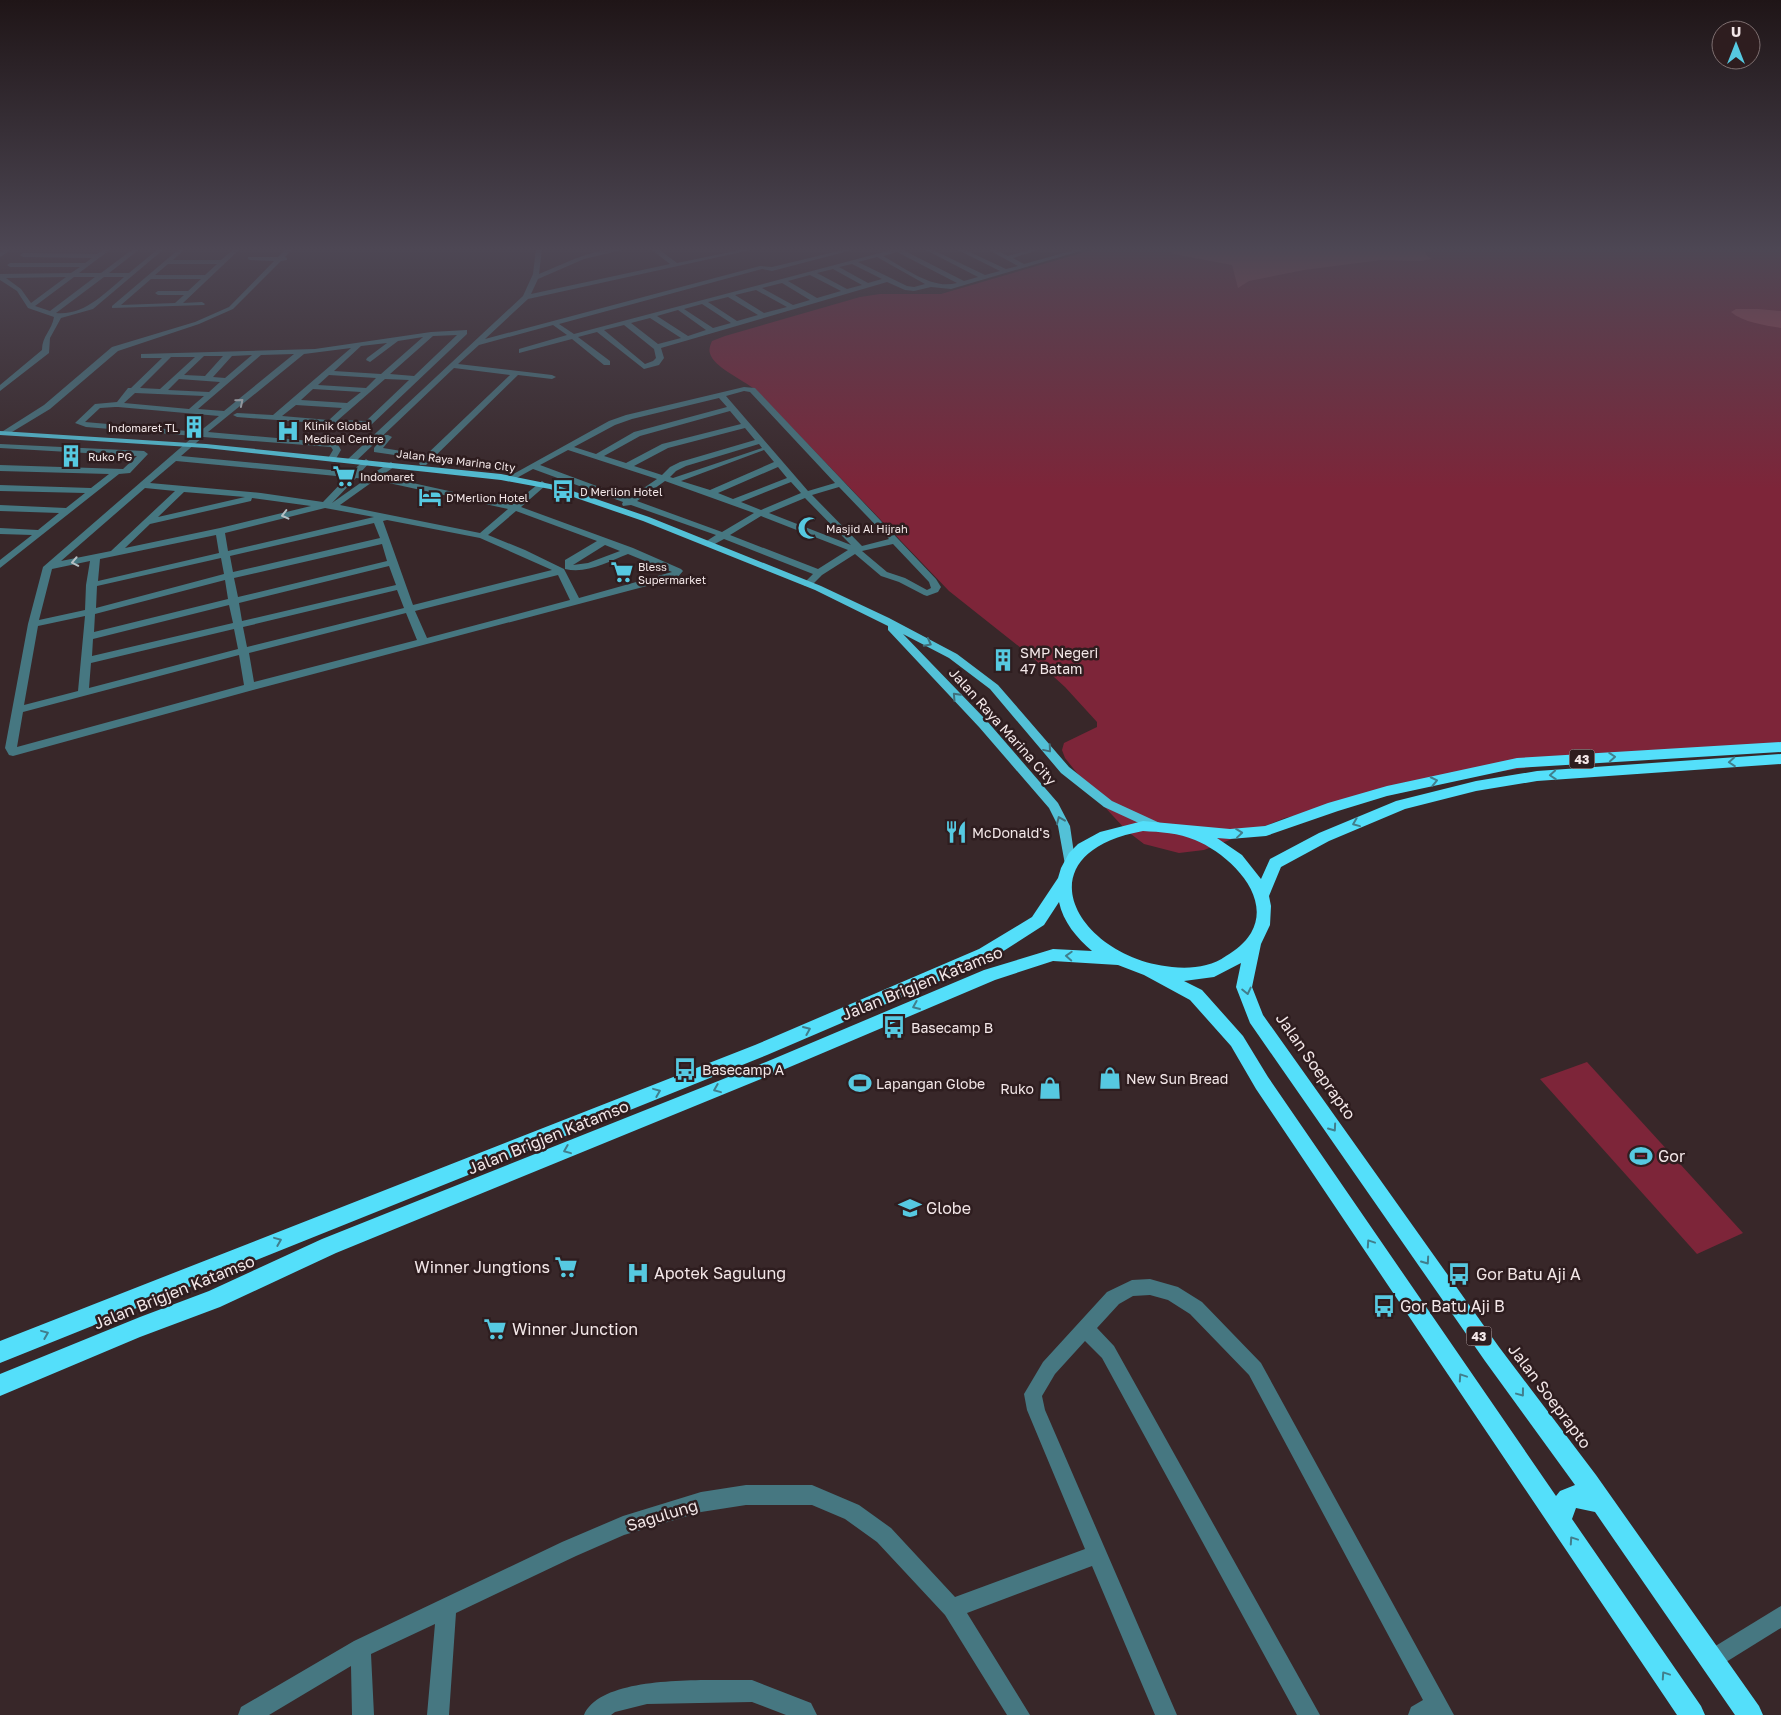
<svg xmlns="http://www.w3.org/2000/svg" width="1781" height="1715" viewBox="0 0 1781 1715" font-family="'Golos Text',sans-serif">
<style>
.green{fill:#7d2539}
.water{fill:#9f4354}
.lines{fill:none;stroke-linecap:round;stroke-linejoin:round}
.minor{fill:#467781;fill-rule:evenodd}
.major{fill:#53c1d7;fill-rule:evenodd}
.highway{fill:#54dffa;fill-rule:evenodd}
.oneway{stroke:#b6c0c4}
.oneway2{stroke:#406f7b}
.oneway3{stroke:#417e8c}
.labels{text-anchor:middle;dominant-baseline:central;stroke-width:5;stroke-linejoin:round;paint-order:stroke}
.far-poi-label{font-size:11px;fill:#f3e7e8;stroke:#2e1d1f;text-anchor:start}
.far-street-label{font-size:11px;fill:#f3e7e8;stroke:#2e1d1f}
.shield{fill:#2e1d1f;stroke:#b8aaac;stroke-width:1}
.shield-label{font-size:12px;font-weight:bold;fill:#f3e7e8}
.poi-label{font-size:14px;fill:#f3e7e8;stroke:#2e1d1f;text-anchor:start}
.street-label{font-size:14px;fill:#f3e7e8;stroke:#2e1d1f}
.near-street-label{font-size:16px;fill:#f3e7e8;stroke:#2e1d1f}
.near-poi-label{font-size:16px;fill:#f3e7e8;stroke:#2e1d1f;text-anchor:start}
</style>
<rect width="100%" height="100%" fill="#382729"/>
<g class="green">
<path d="M1095 249H1781V750L1537 766 1490 773 1285 818 1204 850 1179 853 1144 844 1127 831 1100 802 1065 758 1062 750 1064 743 1097 727V722L1065 687 1031 656 949 591 758 392C746 381 717 369 711 356 708 350 710 346 712 341L725 336 860 297 880 294H941Z"/>
<path d="M1587 1062 1743 1233 1697 1254 1540 1079Z"/>
</g>
<g class="water">
<path d="M1169 249H1435V250L1425 251 1426 255 1432 259 1421 261 1381 260 1304 270 1249 281 1238 288 1232 265 1173 254Z"/>
<path d="M1736 309H1758L1781 311V328C1765 325 1744 323 1731 312Z"/>
</g>
<g class="lines">
<g class="minor">
<path d="M5 249H12L0 257V252Z"/>
<path d="M104 249H111L79 273H101L133 249H140L109 273H129L158 249H164L93 309 61 318 50 338 49 353 0 391V385L42 350C42 336 52 330 54 317L28 308 17 291 0 280V274L71 273 80 267H10L7 265 10 263H85L92 258 23 257 20 255 23 253 97 254ZM66 277 31 303 21 289 6 278ZM74 277H95L50 311 35 306ZM104 277H124C105 293 84 316 56 313Z"/>
<path d="M179 249H185L173 260H221L234 249H240L183 303 202 302 205 304 204 305 112 308V306ZM168 264H217L205 275H155ZM151 279H201L188 291H158L155 293 158 295H184L175 303 121 305Z"/>
<path d="M286 249H292L285 257 287 258V260L281 261 233 309 199 324 118 351 50 409 7 435 0 433 44 405 112 347 195 322 229 307 274 261 250 260 248 259V257H278Z"/>
<path d="M536 249H542L539 274C566 263 597 246 626 249L584 259 538 279 531 294 670 264 651 249H658L677 263 745 249H755L528 299 485 339 760 266 772 267 847 249H856L772 271 762 269 559 324 574 334 895 249H904L903 250 964 281 978 277 924 249H931L985 275 1000 271 956 249H963L1006 269 1018 266 987 249H994L1008 256 1032 249H1041L1013 258 1024 264 1078 249H1087L951 289 931 287 914 291 905 290 887 282 661 348 664 358 659 365 644 369 597 332 578 337 610 361V365H604L572 339 519 353V349L567 335 553 325 479 345 458 364 552 375 556 377 552 379 518 375 426 465H420L419 463 422 459 374 452V448L385 435H388L392 437 383 448 426 455 510 375 454 368 354 463H348V459L523 296 533 274ZM897 252 957 283C932 290 905 268 883 256ZM877 257 925 284 914 287 907 286 858 262ZM852 264 882 279 868 283 839 267ZM833 269 862 285 847 289 817 273ZM810 275 841 291 817 298 788 281ZM782 283 810 300 793 305 762 288ZM756 290 787 307 764 313 735 295ZM728 297 758 315 737 321 708 302ZM702 304 731 323 713 328 684 309ZM678 310 706 330 688 336 657 316ZM650 318 681 338 658 344 631 323ZM624 325 654 349 656 358 653 361 645 364 604 330Z"/>
<path d="M467 330V334L371 425 356 426 237 417 233 415 237 413 273 415 351 348 304 354 208 432 334 443H337L341 450 334 462 327 460 333 450 331 447 203 437 181 456 351 472 366 459 370 462 360 473 372 474 391 462 395 465 394 467 381 476 512 505 542 481 546 484 545 486 521 507 633 548 681 569 683 571 677 578 253 690 13 756 9 755 5 748 28 624 43 567 194 436 86 427 75 423 95 404 117 402 128 388H131L162 358H141V354L315 349 431 332ZM457 335 414 376 390 374 433 336ZM423 337 381 374 334 371 361 346 387 343 367 358 366 360 370 362 398 341ZM294 354 224 411 198 409 261 355ZM252 355 225 378 213 377 232 356ZM204 356H223L205 376 184 375ZM195 357 160 389 140 388 171 357ZM329 375 376 378 366 388 318 385ZM179 379 220 382 209 392 168 390ZM385 379 409 380 366 421 338 420ZM313 389 361 392 347 403 301 400ZM135 393 204 396 189 409 124 403ZM296 405 342 408 329 420 282 416ZM115 407H118L219 416 199 432 85 422 100 408ZM176 461 347 477 323 502 261 493 150 483ZM356 478 366 479 332 503ZM375 480 508 509 480 533 340 505ZM145 488 175 491 111 551 61 561ZM184 492 245 497 158 517ZM252 498 311 506 220 528 125 548 150 524 251 501ZM325 508 374 517 228 551 225 533ZM516 511 597 541 565 560V569C587 574 608 562 628 554L672 572 579 598 564 569 525 550 488 535ZM387 520 480 538 552 570 413 605 383 521ZM374 523 380 538 233 572 230 556ZM216 535 219 553 98 581 100 559ZM382 544 387 561 238 597 234 578ZM605 545 620 551 588 563 573 565ZM221 558 224 574 96 608 97 586ZM90 561 86 585 85 610 39 620 52 569ZM389 566 396 585 242 621 239 603ZM558 575 570 600 427 638 415 611ZM225 580 228 599 94 632 95 614ZM397 590 404 608 247 647 243 627ZM229 605 233 623 92 656 93 639ZM406 613 417 640 254 682 249 653ZM85 616 78 691 24 705 38 626ZM234 629 238 649 89 688 91 663ZM239 655 244 685 17 747 23 712Z"/>
<path d="M744 387 755 388 936 579 941 587 938 592 927 596 924 595 899 582 881 576 855 554 822 575 811 586H805L803 584 813 574 724 539 711 546H705V542L716 535 631 505 623 506 622 504 623 502 533 469 513 480 506 478 609 421 626 415ZM744 391 750 392 835 483 808 491 726 396ZM719 398 727 407 634 432 596 454 574 447 615 425 632 419ZM730 411 741 424 662 444 626 463 604 456 640 436ZM745 428 755 440 680 462 670 467 662 475 634 466 668 448ZM759 444 762 448 673 478 670 477 676 471 686 466ZM568 450 657 479 629 498 540 465ZM764 450 774 462 710 490 681 481ZM778 467 787 478 733 499 718 493ZM665 481 754 513 722 532 637 501ZM791 482 801 493 761 510 741 502ZM839 487 889 539 862 546 812 495ZM805 498 851 545 769 513ZM761 516 848 550 818 569 730 535ZM893 544 929 582 931 588 927 590 905 578 887 572 862 551Z"/>
<path d="M0 444 144 451 148 454 130 473 119 474 0 568V560L32 535 0 534V528L38 530 59 513 0 511V505L66 508 85 493 0 491V485L91 488 109 474 0 471V465L123 469 137 456 0 448Z"/>
<path d="M1150 1279 1178 1287 1202 1302 1261 1363 1454 1715H1408L1411 1707 1423 1700 1249 1375 1190 1314 1168 1300 1150 1295 1133 1296 1119 1304 1097 1328 1114 1346 1320 1715H1297L1102 1358 1085 1341 1055 1374 1042 1396 1045 1410 1177 1715H1155L1092 1566 967 1613 1030 1715H1007L945 1615 877 1542 845 1519 812 1505H746L701 1512 624 1535 576 1556 456 1613 449 1715H427L435 1624 371 1654 374 1715H352L351 1666 269 1715H238L241 1707 354 1641 562 1542 623 1516 701 1492 746 1485H812L859 1505 891 1528 955 1597 1085 1549 1027 1410 1024 1394 1043 1362 1107 1292 1132 1280Z"/>
<path d="M1781 1606V1628L1718 1667 1711 1670 1704 1667 1701 1660 1704 1653Z"/>
<path d="M752 1680 811 1703 817 1715H786L752 1702 647 1704 615 1712 611 1715H584C602 1673 712 1681 752 1680Z"/>
</g>
<path class="major" d="M0 431 206 444 501 474 555 485 649 517 821 586 889 618 957 654 998 685 1069 767 1112 801 1162 824 1164 827 1162 830H1154L1104 807 1061 773 990 689 949 658 903 634 987 721 1058 803 1070 826 1076 867 1074 870H1066L1058 826 1049 808 979 727 888 630V626L815 590 643 521 550 489 501 480 206 448 0 435Z"/>
<path class="highway" d="M1781 742V752L1517 768 1387 796 1338 811 1266 836 1230 839 1217 838 1242 855 1261 879 1270 859 1319 833 1396 801 1476 781 1537 771 1781 754V764L1537 781 1476 791 1405 809 1329 841 1281 867 1269 896 1271 906 1270 925 1261 944 1252 987 1263 1015 1499 1347 1596 1475 1759 1706 1763 1715H1735L1595 1512 1576 1508 1572 1519 1701 1706 1705 1715H1677L1256 1089 1231 1046 1190 1000 1144 975 1118 965 1053 961 995 980 778 1072 336 1253 220 1307 140 1337 0 1396V1374L140 1317 209 1291 322 1239 766 1062 984 970 1053 949 1092 951C1077 938 1063 922 1059 902L1044 925 991 959 767 1055 0 1363V1341L755 1045 979 949 1032 917 1058 878 1061 868 1069 853 1078 844 1100 832 1143 821 1230 829 1265 826 1328 803 1387 786 1517 758ZM1143 831C1160 832 1179 833 1195 840 1227 853 1273 895 1251 933 1245 943 1236 950 1226 956 1211 967 1190 969 1172 967 1077 958 1018 854 1143 831ZM1241 963 1236 987 1250 1023 1485 1361 1575 1485 1560 1491 1556 1496 1268 1077 1243 1036 1202 990 1184 981 1214 977Z"/>
</g>
<defs><path id="oneway-chevron" d="M-2-3.5L2.5 0L-2 3.5" fill="none" stroke-width="1.6" stroke-linecap="round" stroke-linejoin="round" transform="scale(1.25)"/></defs>
<g class="oneway">
<use href="#oneway-chevron" transform="translate(240 402) rotate(-40)"/>
<use href="#oneway-chevron" transform="translate(285 515) rotate(166)"/>
<use href="#oneway-chevron" transform="translate(75 562) rotate(169)"/>
</g>
<g class="oneway2">
<use href="#oneway-chevron" transform="translate(928 643) rotate(28)"/>
<use href="#oneway-chevron" transform="translate(956 696) rotate(-133)"/>
<use href="#oneway-chevron" transform="translate(1048 749) rotate(50)"/>
<use href="#oneway-chevron" transform="translate(1060 820) rotate(-113)"/>
</g>
<g class="oneway3">
<use href="#oneway-chevron" transform="translate(1612 757) rotate(-4)"/>
<use href="#oneway-chevron" transform="translate(1732 762) rotate(176)"/>
<use href="#oneway-chevron" transform="translate(1553 775) rotate(176)"/>
<use href="#oneway-chevron" transform="translate(1434 781) rotate(-12)"/>
<use href="#oneway-chevron" transform="translate(1356 823) rotate(158)"/>
<use href="#oneway-chevron" transform="translate(1239 833) rotate(-6)"/>
<use href="#oneway-chevron" transform="translate(1069 956) rotate(-177)"/>
<use href="#oneway-chevron" transform="translate(1247 991) rotate(77)"/>
<use href="#oneway-chevron" transform="translate(916 1006) rotate(157)"/>
<use href="#oneway-chevron" transform="translate(807 1030) rotate(-23)"/>
<use href="#oneway-chevron" transform="translate(717 1089) rotate(158)"/>
<use href="#oneway-chevron" transform="translate(657 1092) rotate(-22)"/>
<use href="#oneway-chevron" transform="translate(1333 1128) rotate(55)"/>
<use href="#oneway-chevron" transform="translate(567 1150) rotate(158)"/>
<use href="#oneway-chevron" transform="translate(278 1241) rotate(-22)"/>
<use href="#oneway-chevron" transform="translate(1370 1243) rotate(-124)"/>
<use href="#oneway-chevron" transform="translate(1426 1261) rotate(55)"/>
<use href="#oneway-chevron" transform="translate(45 1334) rotate(-22)"/>
<use href="#oneway-chevron" transform="translate(1462 1377) rotate(-124)"/>
<use href="#oneway-chevron" transform="translate(1521 1393) rotate(53)"/>
<use href="#oneway-chevron" transform="translate(1573 1540) rotate(-124)"/>
<use href="#oneway-chevron" transform="translate(1665 1675) rotate(-124)"/>
</g>
<linearGradient id="sky" x2="0" y2="1"><stop stop-color="#1f1517"/><stop offset="0.51" stop-color="#4d4754"/><stop offset="1" stop-color="#4d4754" stop-opacity="0"/></linearGradient>
<rect width="1781" height="489" fill="url(#sky)"/>
<defs>
<symbol id="building-bare" viewBox="-9 -9 18 18"><path d="M-4-6H4V6H1V3H-1V6H-4ZM-2.5-4.3h1.7v1.8h-1.7ZM.8-4.3h1.7v1.8H.8ZM-2.5-1h1.7V.8h-1.7ZM.8-1h1.7V.8H.8Z" fill="#56c9e1" stroke="#2e1d1f" stroke-width="2.5" paint-order="stroke"/></symbol>
<symbol id="hospital-bare" viewBox="-9 -9 18 18"><path d="M-5-5h3v3.5h4V-5h3V5h-3V1.5h-4V5h-3Z" fill="#56c9e1" stroke="#2e1d1f" stroke-width="2.5" paint-order="stroke"/></symbol>
<symbol id="supermarket-bare" viewBox="-9 -9 18 18"><path d="M-6-5.5h2.5l.6 2H6L4.5 2H-2.5L-4.4-4H-6ZM-1.5 3.2a1.3 1.3 0 1 0 .1 0ZM3 3.2a1.3 1.3 0 1 0 .1 0Z" fill="#56c9e1" stroke="#2e1d1f" stroke-width="2.5" paint-order="stroke"/></symbol>
<symbol id="bus-bare" viewBox="-9 -9 18 18"><path d="M-5-6H5V4H4V6H2V4H-2V6H-4V4H-5ZM-3.5-4V0h7V-4ZM-3.5 1.2v1.5H-2V1.2ZM2 1.2v1.5H3.5V1.2Z" fill="#56c9e1" stroke="#2e1d1f" stroke-width="2.5" paint-order="stroke"/></symbol>
<symbol id="hotel-bare" viewBox="-9 -9 18 18"><path d="M-6-4.5h1.5V1H6V5H4.5V3h-9V5H-6ZM-4 0a1.8 1.8 0 1 1 3.6 0ZM.5 0V-2.5h3Q6-2.5 6 0Z" fill="#56c9e1" stroke="#2e1d1f" stroke-width="2.5" paint-order="stroke"/></symbol>
<symbol id="mosque-bare" viewBox="-9 -9 18 18"><path d="M3.5-4.9A6 6 0 1 0 3.5 4.9A5 5 0 1 1 3.5-4.9Z" fill="#56c9e1" stroke="#2e1d1f" stroke-width="2.5" paint-order="stroke"/></symbol>
<symbol id="restaurant-bare" viewBox="-9 -9 18 18"><path d="M-5-6h1v4h1v-4h1v4h1v-4h1v5L-1.5 .5V6h-2V.5L-5-1ZM5-6V6H3V1.5H1.5Q1.5-4 5-6Z" fill="#56c9e1" stroke="#2e1d1f" stroke-width="2.5" paint-order="stroke"/></symbol>
<symbol id="shop-bare" viewBox="-9 -9 18 18"><path d="M-5-2.5h2.3a2.7 3.5 0 0 1 5.4 0H5L5.5 6h-11ZM-1.5-2.5h3a1.5 2.3 0 0 0-3 0Z" fill="#56c9e1" stroke="#2e1d1f" stroke-width="2.5" paint-order="stroke"/></symbol>
<symbol id="stadium-bare" viewBox="-9 -9 18 18"><path d="M0-5a6.5 5 0 1 0 0 10a6.5 5 0 1 0 0-10ZM-3.5-1.8h7v3.6h-7Z" fill="#56c9e1" stroke="#2e1d1f" stroke-width="2.5" paint-order="stroke"/></symbol>
<symbol id="school-bare" viewBox="-9 -9 18 18"><path d="M0-5L7-2L0 1L-7-2ZM-4 1L0 2.5L4 1V4Q0 6-4 4Z" fill="#56c9e1" stroke="#2e1d1f" stroke-width="2.5" paint-order="stroke"/></symbol>
</defs>
<g fill-rule="evenodd">
<use href="#building-bare" x="178" y="411" width="32" height="32"/>
<use href="#hospital-bare" x="272" y="415" width="32" height="32"/>
<use href="#building-bare" x="55" y="440" width="32" height="32"/>
<use href="#supermarket-bare" x="328" y="460" width="32" height="32"/>
<use href="#bus-bare" x="547" y="475" width="32" height="32"/>
<use href="#hotel-bare" x="414" y="481" width="32" height="32"/>
<use href="#mosque-bare" x="793" y="512" width="32" height="32"/>
<use href="#supermarket-bare" x="606" y="556" width="32" height="32"/>
<use href="#building-bare" x="987" y="644" width="32" height="32"/>
<use href="#restaurant-bare" x="940" y="816" width="32" height="32"/>
<use href="#bus-bare" x="878" y="1011" width="32" height="32"/>
<use href="#bus-bare" x="669" y="1053" width="32" height="32"/>
<use href="#shop-bare" x="1094" y="1062" width="32" height="32"/>
<use href="#stadium-bare" x="844" y="1067" width="32" height="32"/>
<use href="#shop-bare" x="1034" y="1072" width="32" height="32"/>
<use href="#stadium-bare" x="1625" y="1140" width="32" height="32"/>
<use href="#school-bare" x="894" y="1192" width="32" height="32"/>
<use href="#supermarket-bare" x="550" y="1251" width="32" height="32"/>
<use href="#hospital-bare" x="622" y="1257" width="32" height="32"/>
<use href="#bus-bare" x="1443" y="1258" width="32" height="32"/>
<use href="#bus-bare" x="1368" y="1290" width="32" height="32"/>
<use href="#supermarket-bare" x="479" y="1313" width="32" height="32"/>
</g>
<g class="labels">
<g class="far-poi-label">
<text x="304" y="425">Klinik Global<tspan x="304" dy="13">Medical Centre</tspan></text>
<text x="178" y="427" text-anchor="end">Indomaret TL</text>
<text x="88" y="456">Ruko PG</text>
<text x="360" y="476">Indomaret</text>
<text x="580" y="491">D Merlion Hotel</text>
<text x="446" y="497">D'Merlion Hotel</text>
<text x="826" y="528">Masjid Al Hijrah</text>
<text x="638" y="566">Bless<tspan x="638" dy="13">Supermarket</tspan></text>
</g>
<g class="far-street-label">
<text transform="translate(456 460) rotate(7)">Jalan Raya Marina City</text>
</g>
<g class="shield">
<rect x="1569.5" y="749.5" width="25" height="19" rx="4"/>
<rect x="1466.5" y="1326.5" width="25" height="19" rx="4"/>
</g>
<g class="shield-label">
<text x="1582" y="759">43</text>
<text x="1479" y="1336">43</text>
</g>
<g class="poi-label">
<text x="1020" y="652">SMP Negeri<tspan x="1020" dy="16">47 Batam</tspan></text>
<text x="972" y="832">McDonald's</text>
<text x="911" y="1027">Basecamp B</text>
<text x="702" y="1069">Basecamp A</text>
<text x="1126" y="1078">New Sun Bread</text>
<text x="876" y="1083">Lapangan Globe</text>
<text x="1034" y="1088" text-anchor="end">Ruko</text>
</g>
<g class="street-label">
<text transform="translate(1003 726) rotate(48)">Jalan Raya Marina City</text>
</g>
<g class="near-street-label">
<text transform="translate(922 983) rotate(-22)">Jalan Brigjen Katamso</text>
<text transform="translate(1316 1066) rotate(55)">Jalan Soeprapto</text>
<text transform="translate(548 1137) rotate(-22)">Jalan Brigjen Katamso</text>
<text transform="translate(174 1292) rotate(-22)">Jalan Brigjen Katamso</text>
<text transform="translate(1550 1396) rotate(53)">Jalan Soeprapto</text>
<text transform="translate(662 1515) rotate(-17)">Sagulung</text>
</g>
<g class="near-poi-label">
<text x="1658" y="1156">Gor</text>
<text x="926" y="1208">Globe</text>
<text x="550" y="1267" text-anchor="end">Winner Jungtions</text>
<text x="654" y="1273">Apotek Sagulung</text>
<text x="1476" y="1274">Gor Batu Aji A</text>
<text x="1400" y="1306">Gor Batu Aji B</text>
<text x="512" y="1329">Winner Junction</text>
</g>
</g>
<g transform="translate(1736 45)"><circle r="24" fill="#2e1d1f" stroke="#7d6e6f"/>
<path d="M0-4L9 19L0 12L-9 19Z" fill="#56c9e1"/>
<text y="-8" font-size="14" font-weight="bold" text-anchor="middle" fill="#f3e7e8">U</text>
</g>
</svg>
